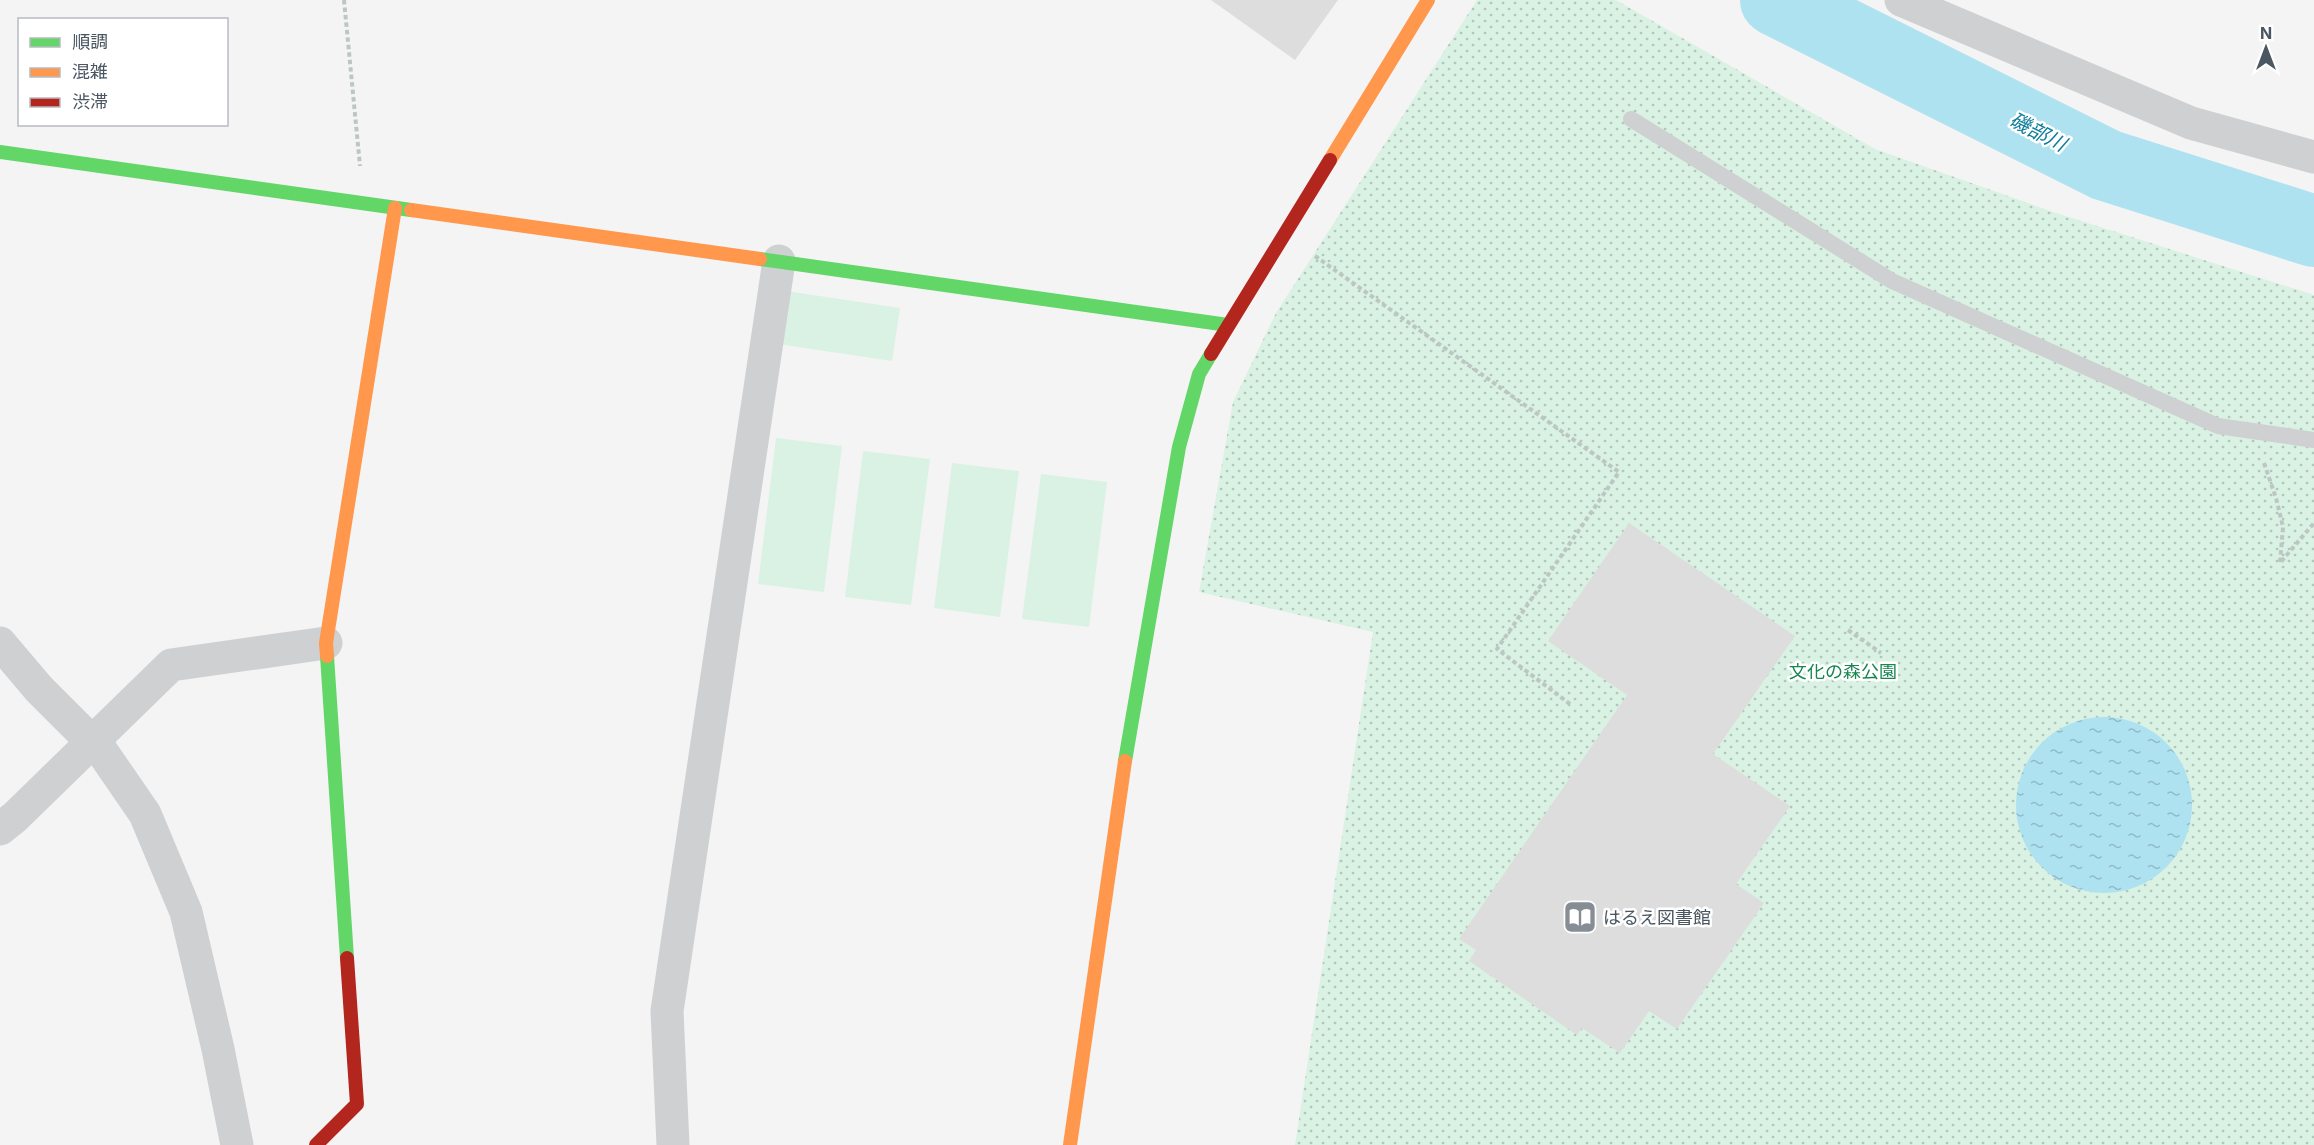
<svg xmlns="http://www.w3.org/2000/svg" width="2314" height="1145" viewBox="0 0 2314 1145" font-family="Inter,'Noto Sans JP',sans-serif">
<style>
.green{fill:url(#green-dots)}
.pitch{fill:#d9f2e3}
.water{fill:url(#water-ripples)}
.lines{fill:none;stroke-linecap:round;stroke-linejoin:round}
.river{stroke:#aee2f0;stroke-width:72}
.building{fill:#ddddde}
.path{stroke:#bcc7c4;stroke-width:4;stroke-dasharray:4.5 3;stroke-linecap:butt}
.lane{stroke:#ced0d2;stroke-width:16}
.street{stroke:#ced0d2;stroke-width:33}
.fast{stroke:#63d668;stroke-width:14}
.slow{stroke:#ff974d;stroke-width:14}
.jam{stroke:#b3261e;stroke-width:14}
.labels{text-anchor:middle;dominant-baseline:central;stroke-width:5;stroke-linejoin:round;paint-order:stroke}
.park-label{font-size:18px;fill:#17864f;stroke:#fff}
.poi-label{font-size:18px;fill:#4a5661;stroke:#fff;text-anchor:start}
.water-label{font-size:20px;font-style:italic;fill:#0c7c9b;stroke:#fff}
</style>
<defs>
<pattern id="green-dots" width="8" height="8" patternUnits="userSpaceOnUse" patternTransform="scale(1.5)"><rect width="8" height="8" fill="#d9f2e3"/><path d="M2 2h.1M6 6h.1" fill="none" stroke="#b2c7bb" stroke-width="1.8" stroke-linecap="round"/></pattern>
<pattern id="water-ripples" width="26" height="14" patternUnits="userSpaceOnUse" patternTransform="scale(1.5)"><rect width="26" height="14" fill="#aee2f0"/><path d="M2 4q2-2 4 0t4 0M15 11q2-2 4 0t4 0" fill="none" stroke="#90bac6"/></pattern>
</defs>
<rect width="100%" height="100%" fill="#f4f4f4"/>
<path class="green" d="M1477 0H1616L1875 149 2050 211 2314 295V1145H1295L1373 632 1199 592 1233 402 1276 313Z"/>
<g class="pitch">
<path d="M786 291 900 308 892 361 778 344Z"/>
<path d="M776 438 842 446 824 592 758 584Z"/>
<path d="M863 451 930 459 911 605 845 597Z"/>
<path d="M952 463 1019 471 1000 617 934 608Z"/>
<path d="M1041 474 1107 482 1089 627 1022 619Z"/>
</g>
<circle class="water" cx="2104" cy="805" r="88"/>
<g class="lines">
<path class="river" d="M1776 0 2106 165 2314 231"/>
</g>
<g class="building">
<path d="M1211 0H1338L1295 60Z"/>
<path d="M1629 523 1795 636 1713 754 1790 806 1736 884 1764 903 1677 1029 1649 1011 1620 1053 1582 1028 1577 1035 1469 961 1476 950 1459 939 1627 695 1548 641Z"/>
</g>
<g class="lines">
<g class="path">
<path d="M344 0 360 166"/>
<path d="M1315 256 1619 472 1497 649 1570 704"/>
<path d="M2264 463 2276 498 2283 527 2280 563 2314 523"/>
<path d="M1848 630 1881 653"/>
</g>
<path class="lane" d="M1631 119 1892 281 2218 426 2314 440"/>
<g class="street">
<path d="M1901 0 2191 123 2314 157"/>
<path d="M0 643 39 689 103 753 145 814 186 912 218 1049 237 1145"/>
<path d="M0 829 15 817 171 665 326 643"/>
<path d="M673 1145 667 1011 779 261"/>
</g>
<g class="fast">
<path d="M0 152 411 210"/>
<path d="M760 259 1228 325"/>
<path d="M327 656 347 958"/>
<path d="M1125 761 1179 447 1199 374 1211 354"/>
</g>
<g class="slow">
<path d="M1330 160 1428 0"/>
<path d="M411 210 760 259"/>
<path d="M327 656 326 643 395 208"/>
<path d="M1070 1145 1125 761"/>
</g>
<g class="jam">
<path d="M1211 354 1330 160"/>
<path d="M316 1145 357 1104 347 958"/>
</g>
</g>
<defs>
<symbol id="library-square" viewBox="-11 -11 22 22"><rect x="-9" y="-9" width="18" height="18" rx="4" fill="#868d94" stroke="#fff"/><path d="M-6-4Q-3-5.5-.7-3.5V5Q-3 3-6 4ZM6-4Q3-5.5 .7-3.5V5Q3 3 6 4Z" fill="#fff"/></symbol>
</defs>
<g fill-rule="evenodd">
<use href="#library-square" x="1561" y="898" width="38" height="38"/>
</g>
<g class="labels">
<g class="park-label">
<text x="1843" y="671">文化の森公園</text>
</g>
<g class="poi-label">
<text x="1603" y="917">はるえ図書館</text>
</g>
<g class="water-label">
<text transform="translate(2038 132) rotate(27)">磯部川</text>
</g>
</g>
<rect x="18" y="18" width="210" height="108" fill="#ffffff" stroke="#b7bbc0" stroke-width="1.5"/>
<rect x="30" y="38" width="30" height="9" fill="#63d668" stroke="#b7bbc0" stroke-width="1.5"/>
<text x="72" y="48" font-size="18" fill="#4a5661">順調</text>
<rect x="30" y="68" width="30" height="9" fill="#ff974d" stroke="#b7bbc0" stroke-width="1.5"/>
<text x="72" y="78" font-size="18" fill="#4a5661">混雑</text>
<rect x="30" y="98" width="30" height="9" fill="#b3261e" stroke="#b7bbc0" stroke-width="1.5"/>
<text x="72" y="108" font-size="18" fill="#4a5661">渋滞</text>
<g transform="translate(2266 48)" stroke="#ffffff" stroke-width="4.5" paint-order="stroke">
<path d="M0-4.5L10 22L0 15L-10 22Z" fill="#4a5661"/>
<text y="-9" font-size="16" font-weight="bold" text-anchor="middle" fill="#4a5661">N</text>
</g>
</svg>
